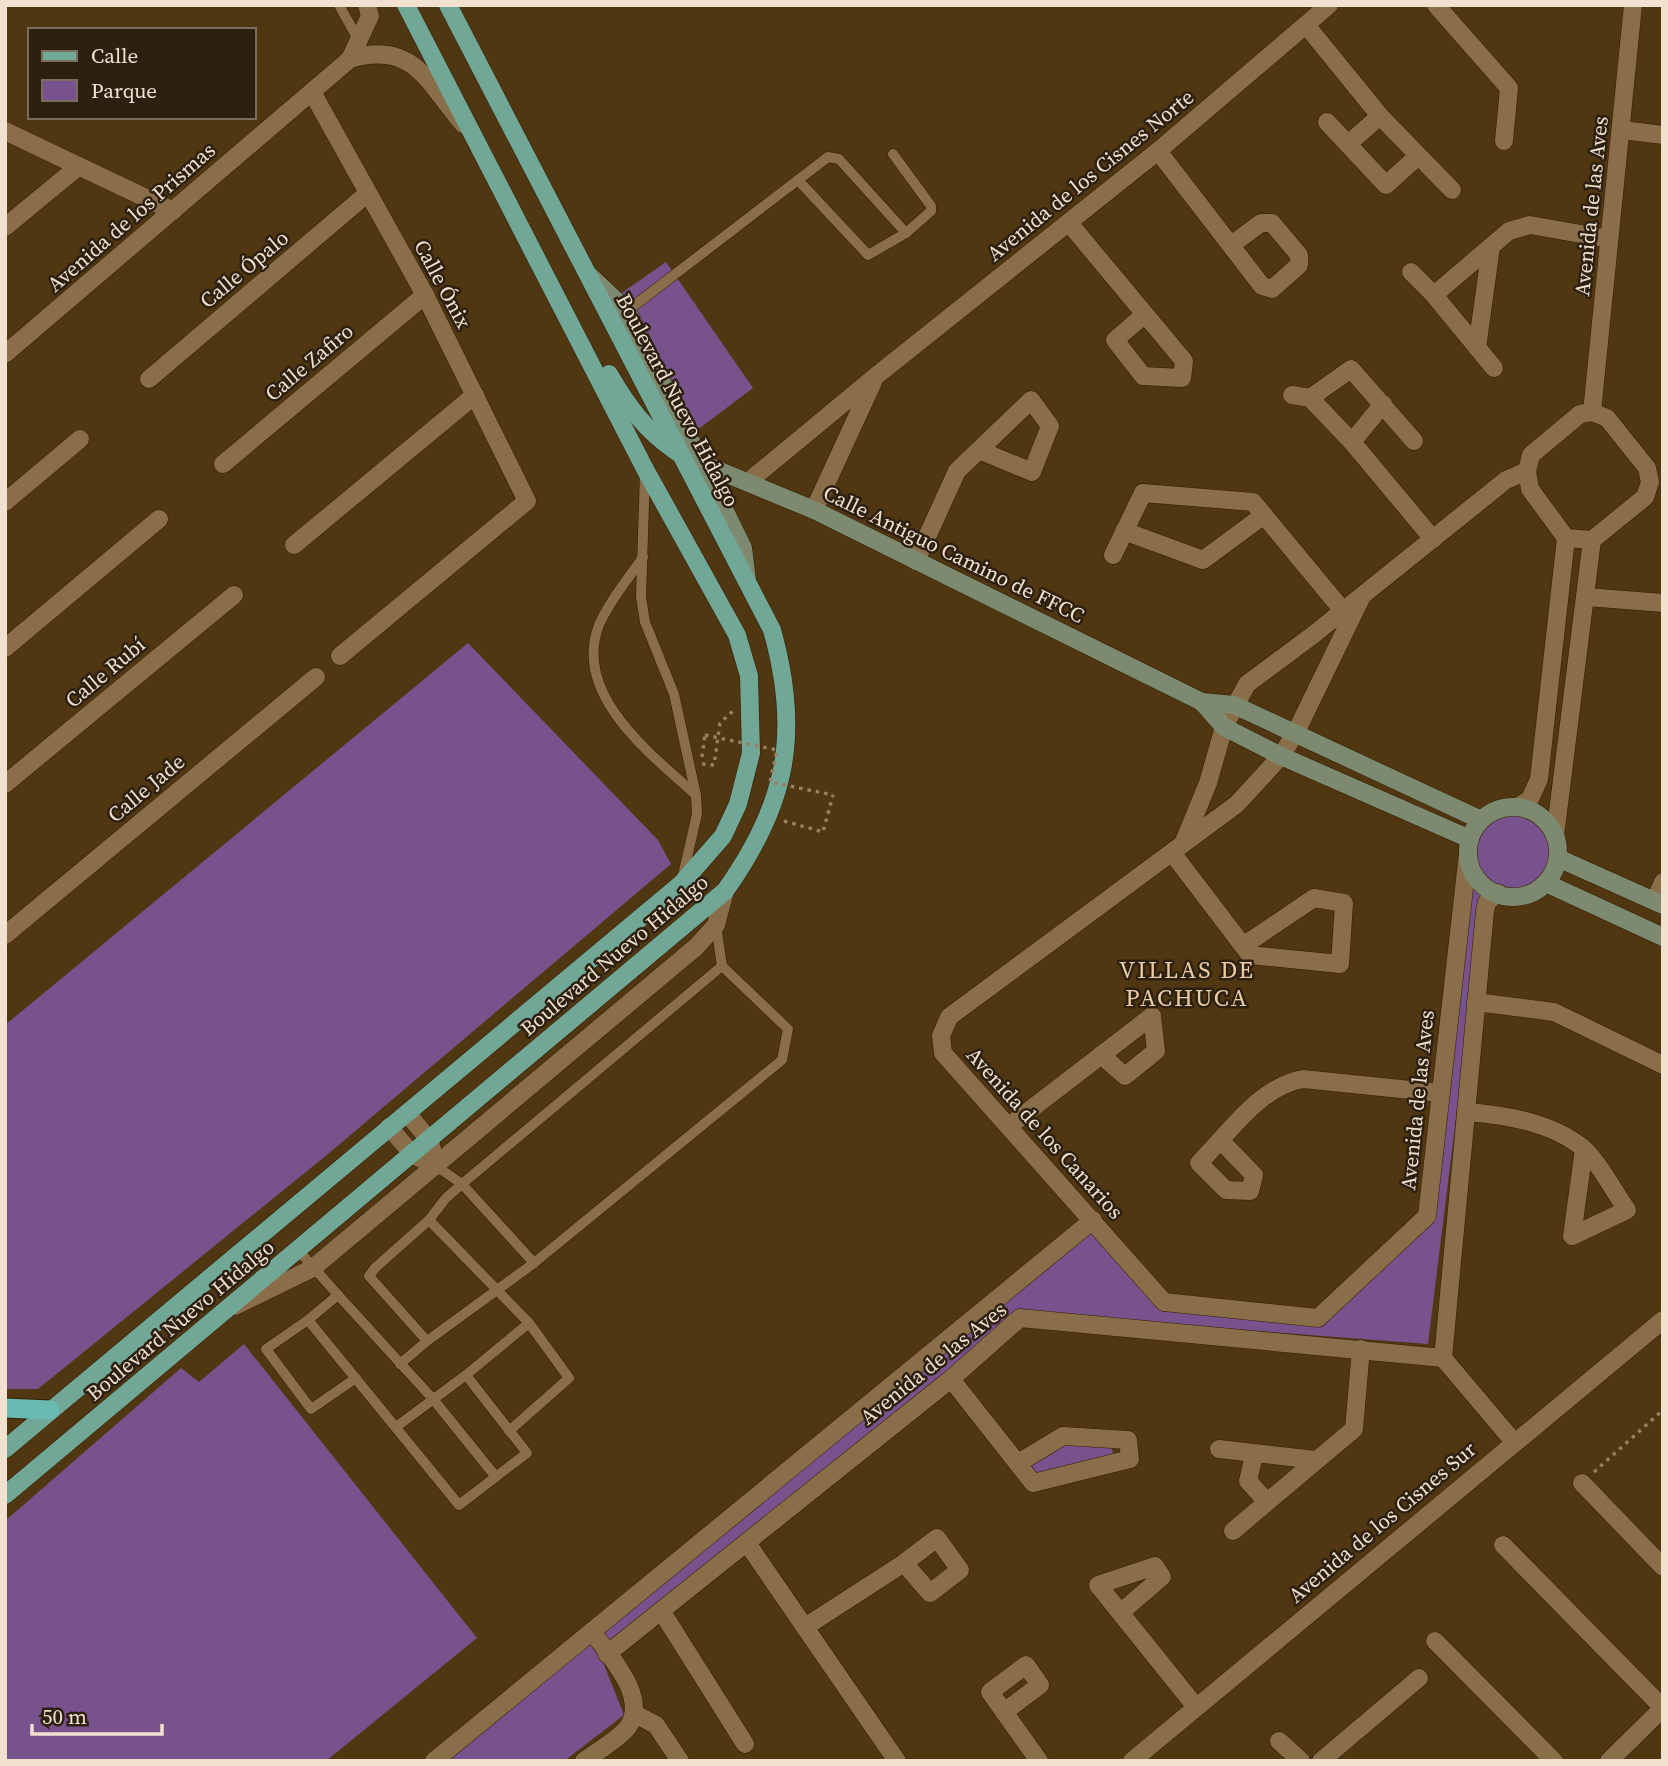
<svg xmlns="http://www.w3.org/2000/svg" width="1668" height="1766" viewBox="0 0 1668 1766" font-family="'Source Serif 4',serif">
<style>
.green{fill:#77528c}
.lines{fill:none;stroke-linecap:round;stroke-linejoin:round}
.service-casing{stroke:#311e03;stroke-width:11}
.minor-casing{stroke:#311e03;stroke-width:19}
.tertiary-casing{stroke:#311e03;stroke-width:19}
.secondary-casing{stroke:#311e03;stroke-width:19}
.primary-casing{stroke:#311e03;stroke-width:19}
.trunk-casing{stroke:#311e03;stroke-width:21}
.path{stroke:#968063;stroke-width:3.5;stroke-dasharray:3.5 5;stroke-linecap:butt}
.service{stroke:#8a6d49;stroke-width:10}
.minor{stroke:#8a6d49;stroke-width:18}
.tertiary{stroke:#8a6d49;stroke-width:18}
.secondary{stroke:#7d8a70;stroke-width:18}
.primary{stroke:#70a796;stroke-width:18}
.trunk{stroke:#68bab0;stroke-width:19}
.path-bridge{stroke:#968063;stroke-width:3.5;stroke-dasharray:3.5 5;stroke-linecap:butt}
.labels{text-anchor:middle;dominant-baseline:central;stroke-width:5;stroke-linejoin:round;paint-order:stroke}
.street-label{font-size:21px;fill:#f2e1ce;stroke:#2c2011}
.quarter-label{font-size:24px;letter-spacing:2px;fill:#eccca5;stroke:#2c2011}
</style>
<rect width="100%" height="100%" fill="#503611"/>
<g class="green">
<path d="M666 262 753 388 684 440 603 306Z"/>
<path d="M468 643 658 840 671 864 328 1154 38 1389H5V1025Z"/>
<path d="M1516 815 1540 824 1552 842 1550 870 1540 882 1513 895 1485 884 1428 1344 1023 1313 601 1657 624 1715 564 1761H448L1092 1229 1161 1305 1309 1321 1431 1220 1474 841C1484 824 1496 819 1516 815Z"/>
<path d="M244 1344 477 1638 326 1761H5V1521L181 1368 199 1382Z"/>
<path d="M1064 1441 1111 1442 1113 1454 1034 1476 1028 1465Z"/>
</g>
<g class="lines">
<defs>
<g id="service">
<path d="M339 5 359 41"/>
<path d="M798 180 868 255 906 233 931 211V206L893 154"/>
<path d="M627 311 828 157 839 159 906 233"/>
<path d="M645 473 641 597 645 622 674 694 696 795 697 814 683 875"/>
<path d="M643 557C629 578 609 601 599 625 572 695 651 754 696 795"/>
<path d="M716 925 722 966"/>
<path d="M436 1166 462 1184 534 1263"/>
<path d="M429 1220 529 1323 569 1378 509 1431"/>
<path d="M299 1251 338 1295 308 1320 459 1505 527 1453 466 1375 396 1427"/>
<path d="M338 1295 433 1399 496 1477"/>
<path d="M308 1320 266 1349 311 1409 356 1378"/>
<path d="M400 1364 427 1341 534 1263 782 1060 788 1029 722 966 462 1184 446 1198 429 1220 375 1268 369 1276 427 1341"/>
<path d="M466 1375 529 1323"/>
</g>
<g id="minor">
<path d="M1436 5 1509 88 1504 141"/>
<path d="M1306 25 1380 116 1452 190"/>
<path d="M312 92 425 295 527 501 340 656"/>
<path d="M1327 122 1386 185 1418 156"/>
<path d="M1622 130 1663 135"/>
<path d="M5 131 173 211"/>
<path d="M1348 144 1380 116"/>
<path d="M1158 151 1262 286 1272 289 1299 265V255L1272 223H1261L1231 245"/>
<path d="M1069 223 1184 361 1182 378 1143 376 1115 340 1144 315"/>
<path d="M5 227 79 166"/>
<path d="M1411 272 1434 295 1494 368"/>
<path d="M1434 295 1509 231 1530 225 1609 239"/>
<path d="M1477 348 1491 247"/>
<path d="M149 379 368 193"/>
<path d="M1292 395 1310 398 1352 442 1433 539"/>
<path d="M1310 398 1351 369 1414 441"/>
<path d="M1592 412 1633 5"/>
<path d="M1592 412 1607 418 1647 468 1650 482 1645 497 1592 540 1566 538 1530 489 1527 471 1531 455 1580 414Z"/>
<path d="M1352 442 1383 404"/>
<path d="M223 464 425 295"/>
<path d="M748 482 876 376 1158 151 1329 5"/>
<path d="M5 502 80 439"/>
<path d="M814 510 873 382"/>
<path d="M1124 531 1203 560 1264 515"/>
<path d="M294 545 475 395"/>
<path d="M1113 555 1143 493 1253 502 1349 618"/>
<path d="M916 561 957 471 1031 400 1050 426 1032 472 979 450"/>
<path d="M1587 597 1663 603"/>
<path d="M5 648 159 519"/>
<path d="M5 784 234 595"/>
<path d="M1519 806 1530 799 1539 779 1566 538"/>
<path d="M1555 836 1592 540"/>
<path d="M1183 844 1208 783 1224 727 1247 684 1313 635 1506 480 1527 471"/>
<path d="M1173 854 1250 955 1340 964 1344 903 1314 898 1243 946"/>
<path d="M1655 901 1663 882"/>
<path d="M5 935 316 677"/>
<path d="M1476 1002 1554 1012 1663 1065"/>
<path d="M1101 1055 1125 1076 1156 1051 1152 1016"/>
<path d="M1466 1112C1505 1115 1551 1122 1583 1148 1598 1161 1615 1193 1627 1210L1572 1236 1584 1149"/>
<path d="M407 1113 430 1141 436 1166"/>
<path d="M1009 1126 1152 1016"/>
<path d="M389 1127 413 1155 436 1166"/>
<path d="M1221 1141 1254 1175 1250 1191 1226 1190 1199 1163C1230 1132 1259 1087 1303 1079L1440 1093"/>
<path d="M1164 1302 943 1053 941 1036 949 1017 1237 804 1281 756 1296 732 1362 596"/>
<path d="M1164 1302 1318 1318 1427 1216 1468 853"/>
<path d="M235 1306 313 1268 696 947 716 925 725 891"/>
<path d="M1443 1358 1485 911 1487 902 1498 893"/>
<path d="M951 1379 1033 1483 1130 1459 1128 1440 1063 1436 1018 1463"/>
<path d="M1219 1449 1316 1460"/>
<path d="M1254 1455 1248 1481 1267 1502"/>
<path d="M1582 1483 1663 1567"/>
<path d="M1233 1531 1354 1429 1361 1349"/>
<path d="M747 1543 897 1761"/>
<path d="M1503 1545 1663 1708 1609 1761"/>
<path d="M662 1612 745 1744"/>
<path d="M1120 1613 1162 1577 1155 1566 1098 1585 1196 1707"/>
<path d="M805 1627 904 1563 937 1538 960 1570 930 1593 904 1563"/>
<path d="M1435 1641 1554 1761"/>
<path d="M607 1654 951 1379 1020 1318 1443 1358 1514 1442"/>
<path d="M1004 1712 1040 1685 1026 1665 990 1692 1039 1761"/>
<path d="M635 1714 656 1725 680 1761"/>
<path d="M1279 1741 1301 1761"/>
<path d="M434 1761 1093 1220"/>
<path d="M584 1761C597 1751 618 1740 628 1727 649 1697 609 1656 592 1631"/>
<path d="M1132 1761 1663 1320"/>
<path d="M1321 1761 1419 1678"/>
</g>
<g id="tertiary">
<path d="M350 59 370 16 367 5"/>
<path d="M5 354 350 59C412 40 427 81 463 124"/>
</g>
<g id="secondary">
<path d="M590 276 627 311 743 548 747 580"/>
<path d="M681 455 814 510 1202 702 1234 705 1481 820"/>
<path d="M1202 702 1224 727 1281 756 1470 839"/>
<circle cx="1513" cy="852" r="45"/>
<path d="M1558 858 1663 905"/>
<path d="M1546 883 1663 937"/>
</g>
<g id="primary">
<path d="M609 374C628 407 646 431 677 452"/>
<path d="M5 1449 681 884 723 836 738 804 751 753 749 676 737 635 645 469 406 5"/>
<path d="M5 1495 725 891C787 804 801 733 772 630L448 5"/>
</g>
<path id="trunk" d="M5 1408 50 1410"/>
</defs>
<use href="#service" class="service-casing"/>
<use href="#minor" class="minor-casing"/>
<use href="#tertiary" class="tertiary-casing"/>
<use href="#secondary" class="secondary-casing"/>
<use href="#primary" class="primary-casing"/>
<use href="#trunk" class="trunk-casing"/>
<g class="path">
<path d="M702 757 705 735"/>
<path d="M702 764 714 765 720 723 733 711"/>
<path d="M784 821 823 832 833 795"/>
<path d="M1594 1472 1663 1410"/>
</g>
<use href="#service" class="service"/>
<use href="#minor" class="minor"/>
<use href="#tertiary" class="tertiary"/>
<use href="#secondary" class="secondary"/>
<use href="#primary" class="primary"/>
<use href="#trunk" class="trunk"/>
<path class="path-bridge" d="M705 735 777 750 770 782 833 795"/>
</g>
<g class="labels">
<g class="street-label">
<text transform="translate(1090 175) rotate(-39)">Avenida de los Cisnes Norte</text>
<text transform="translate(1591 206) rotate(-84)">Avenida de las Aves</text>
<text transform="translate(131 217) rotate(-41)">Avenida de los Prismas</text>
<text transform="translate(244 269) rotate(-40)">Calle Ópalo</text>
<text transform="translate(443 284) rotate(62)">Calle Ónix</text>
<text transform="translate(309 362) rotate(-40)">Calle Zafiro</text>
<text transform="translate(678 400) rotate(62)">Boulevard Nuevo Hidalgo</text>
<text transform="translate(954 554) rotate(26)">Calle Antiguo Camino de FFCC</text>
<text transform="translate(105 672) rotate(-40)">Calle Rubí</text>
<text transform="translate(146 788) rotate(-40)">Calle Jade</text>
<text transform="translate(614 955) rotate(-40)">Boulevard Nuevo Hidalgo</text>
<text transform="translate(1417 1100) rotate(-84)">Avenida de las Aves</text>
<text transform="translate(1045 1133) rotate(48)">Avenida de los Canarios</text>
<text transform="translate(180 1320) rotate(-40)">Boulevard Nuevo Hidalgo</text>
<text transform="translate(933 1363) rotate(-39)">Avenida de las Aves</text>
<text transform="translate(1382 1522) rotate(-40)">Avenida de los Cisnes Sur</text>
</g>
<g class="quarter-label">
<text x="1187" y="969">VILLAS DE<tspan x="1187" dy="28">PACHUCA</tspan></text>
</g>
</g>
<rect width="1668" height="1766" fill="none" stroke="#f2e1ce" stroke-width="14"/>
<rect x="28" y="28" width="228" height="91" fill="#2c2011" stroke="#7b6d5d" stroke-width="2"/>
<rect x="42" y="51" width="35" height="10" fill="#70a796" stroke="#7b6d5d" stroke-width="2"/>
<text x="91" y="63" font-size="21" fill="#f2e1ce">Calle</text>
<rect x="42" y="80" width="35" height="21" fill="#77528c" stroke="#7b6d5d" stroke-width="2"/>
<text x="91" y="98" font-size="21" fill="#f2e1ce">Parque</text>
<path d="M32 1724v10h130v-10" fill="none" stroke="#f2e1ce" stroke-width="3.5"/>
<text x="42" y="1724" font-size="21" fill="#f2e1ce" stroke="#2c2011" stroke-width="5" paint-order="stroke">50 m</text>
</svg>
